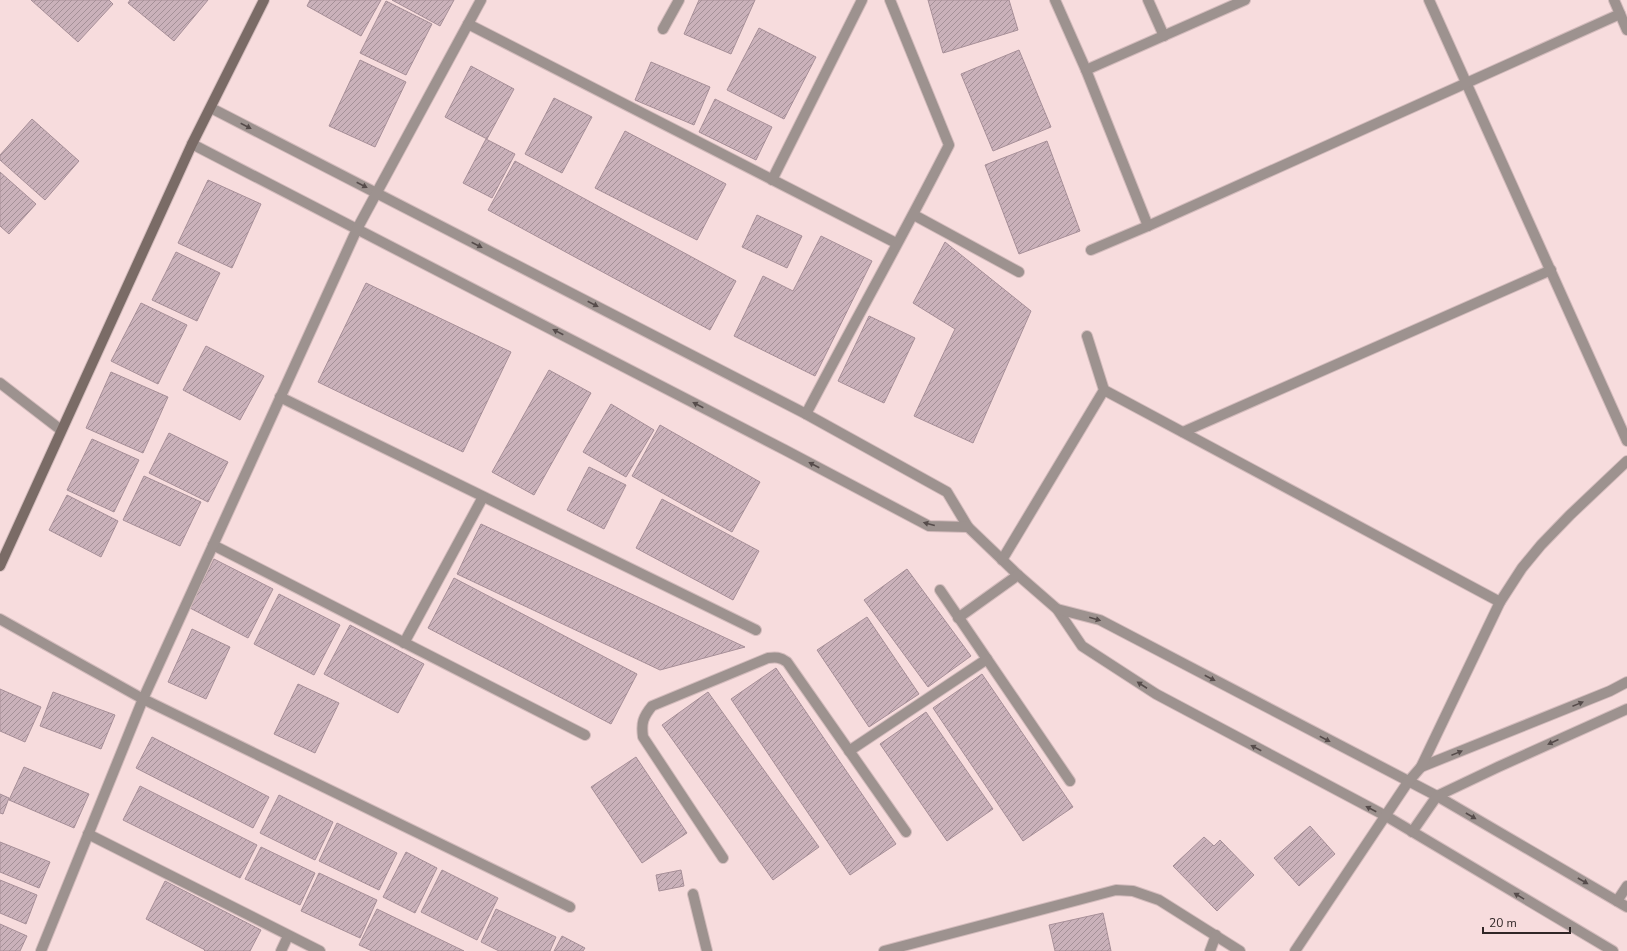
<svg xmlns="http://www.w3.org/2000/svg" width="1627" height="951" viewBox="0 0 1627 951" font-family="'Nunito Sans',sans-serif">
<style>
.building{fill:url(#building-hatch);stroke:#a78f98}
.lines{fill:none;stroke-linecap:round;stroke-linejoin:round}
.street-casing{stroke:#d3bbbc;stroke-width:12}
.secondary-casing{stroke:#d3bbbc;stroke-width:12}
.street{stroke:#9d928f;stroke-width:10}
.secondary{stroke:#7a6b66;stroke-width:10}
.oneway{fill:#564c4b}
</style>
<defs>
<pattern id="building-hatch" width="6" height="6" patternUnits="userSpaceOnUse"><rect width="6" height="6" fill="#cab1ba"/><path d="M-1 1l2-2M0 6l6-6M5 7l2-2" fill="none" stroke="#a49097"/></pattern>
</defs>
<rect width="100%" height="100%" fill="#f7dcdd"/>
<g class="building">
<path d="M31 0H109L113 4 78 42Z"/>
<path d="M130 0H208L174 41 128 3Z"/>
<path d="M310 0H381L361 36 307 6Z"/>
<path d="M392 0H454L440 26Z"/>
<path d="M699 0H755L731 54 684 34Z"/>
<path d="M928 0H1009L1018 30 943 53Z"/>
<path d="M386 1 432 24 406 75 360 53Z"/>
<path d="M759 28 816 57 784 119 727 90Z"/>
<path d="M1019 50 1051 127 993 151 961 74Z"/>
<path d="M360 60 406 82 375 147 329 126Z"/>
<path d="M651 62 710 87 694 125 635 100Z"/>
<path d="M471 66 514 89 487 139 445 117Z"/>
<path d="M554 98 592 117 562 173 525 154Z"/>
<path d="M715 99 772 127 756 160 699 132Z"/>
<path d="M32 119 79 161 45 200 0 160V155Z"/>
<path d="M625 131 726 184 697 240 595 188Z"/>
<path d="M486 139 515 154 492 198 463 183Z"/>
<path d="M1047 141 1080 231 1019 254 985 165Z"/>
<path d="M515 161 736 281 710 330 488 210Z"/>
<path d="M0 172 36 204 9 234 0 226Z"/>
<path d="M208 180 261 204 232 268 178 243Z"/>
<path d="M757 215 802 236 787 268 742 247Z"/>
<path d="M821 236 872 261 815 376 734 336 763 276 793 291Z"/>
<path d="M945 242 1031 311 973 443 914 416 955 329 913 303Z"/>
<path d="M176 252 220 273 197 321 152 300Z"/>
<path d="M366 283 511 352 463 452 318 382Z"/>
<path d="M141 303 187 325 158 384 111 361Z"/>
<path d="M869 316 915 338 884 403 838 381Z"/>
<path d="M206 346 264 376 240 420 183 390Z"/>
<path d="M549 370 591 393 534 495 492 472Z"/>
<path d="M111 372 168 397 143 453 86 428Z"/>
<path d="M611 404 654 430 626 477 583 452Z"/>
<path d="M660 425 760 482 732 532 632 476Z"/>
<path d="M169 433 228 462 208 502 149 473Z"/>
<path d="M92 439 139 460 114 512 67 490Z"/>
<path d="M589 467 626 485 604 529 567 510Z"/>
<path d="M144 476 201 502 180 546 123 520Z"/>
<path d="M67 495 118 521 101 557 49 530Z"/>
<path d="M662 499 759 551 733 600 636 548Z"/>
<path d="M481 524 745 647 660 670 457 574Z"/>
<path d="M214 559 273 589 248 638 190 608Z"/>
<path d="M907 569 971 656 928 687 864 600Z"/>
<path d="M454 578 637 674 611 724 428 628Z"/>
<path d="M279 594 340 625 314 675 254 644Z"/>
<path d="M867 617 919 694 869 727 817 650Z"/>
<path d="M350 625 424 664 398 713 324 674Z"/>
<path d="M192 629 230 647 206 699 168 682Z"/>
<path d="M776 668 896 844 850 875 731 699Z"/>
<path d="M982 674 1073 807 1023 841 933 708Z"/>
<path d="M298 684 339 703 315 753 274 734Z"/>
<path d="M0 689 41 707 25 742 0 731Z"/>
<path d="M53 692 115 715 101 749 40 726Z"/>
<path d="M708 692 819 847 773 880 662 725Z"/>
<path d="M926 712 993 809 947 841 880 744Z"/>
<path d="M152 737 269 797 253 828 136 768Z"/>
<path d="M636 757 687 833 642 863 591 787Z"/>
<path d="M24 767 89 794 74 828 9 800Z"/>
<path d="M140 786 257 845 240 878 123 820Z"/>
<path d="M0 794 9 798 3 814 0 813Z"/>
<path d="M279 795 333 822 315 860 260 833Z"/>
<path d="M337 823 397 853 379 890 319 861Z"/>
<path d="M1310 826 1335 854 1299 886 1274 858Z"/>
<path d="M1204 837 1214 846 1220 840 1254 875 1217 911 1173 866Z"/>
<path d="M0 842 50 862 39 888 0 872Z"/>
<path d="M261 847 315 873 300 905 245 879Z"/>
<path d="M406 852 437 868 415 913 383 897Z"/>
<path d="M442 870 498 898 477 940 421 912Z"/>
<path d="M681 870 684 886 659 891 656 875Z"/>
<path d="M319 873 377 900 360 938 301 911Z"/>
<path d="M0 880 37 895 26 924 0 913Z"/>
<path d="M165 881 261 930 250 951H204L205 950 146 919Z"/>
<path d="M377 909 464 951H372L359 945Z"/>
<path d="M496 909 556 937 550 951H499L481 942Z"/>
<path d="M1103 913 1111 951H1055L1049 925Z"/>
<path d="M0 924 27 936 20 951H0Z"/>
<path d="M562 936 585 948 583 951H554Z"/>
</g>
<g class="lines">
<defs>
<g id="street">
<path d="M1055 0 1086 70 1148 226"/>
<path d="M1148 0 1164 36"/>
<path d="M1429 0 1627 441"/>
<path d="M1614 0 1627 30"/>
<path d="M468 24 896 243"/>
<path d="M663 29 679 0"/>
<path d="M1086 70 1245 0"/>
<path d="M211 108 806 414 947 492 968 527 1018 575 1057 609 1082 646 1156 694 1386 816 1613 951"/>
<path d="M192 144 785 450 929 526 968 527"/>
<path d="M772 180 862 0"/>
<path d="M914 215 1019 272"/>
<path d="M1091 250 1148 226 1620 14"/>
<path d="M0 383 61 430"/>
<path d="M1104 390 1500 602"/>
<path d="M280 397 756 630"/>
<path d="M806 414C853 324 903 236 949 145L890 0"/>
<path d="M1183 432 1551 270"/>
<path d="M213 545 585 735"/>
<path d="M1002 560 1104 390 1087 336"/>
<path d="M940 590 1070 781"/>
<path d="M1057 609 1100 620 1437 796 1627 907"/>
<path d="M958 618 1018 575"/>
<path d="M0 619 143 699 570 907"/>
<path d="M404 643 483 497"/>
<path d="M849 751 987 659"/>
<path d="M1421 767 1610 691 1627 682"/>
<path d="M1412 832 1437 796 1498 767 1627 709"/>
<path d="M88 834 320 951"/>
<path d="M723 858 643 737C641 723 643 717 652 706L768 658C776 657 780 657 787 662L906 832"/>
<path d="M693 894 707 951"/>
<path d="M1617 901 1627 886"/>
<path d="M41 951 143 699 357 229 481 0"/>
<path d="M281 951 288 936"/>
<path d="M884 951 1116 890 1133 891 1159 900 1240 951"/>
<path d="M1210 951 1216 935"/>
<path d="M1295 951 1408 782 1421 767 1500 602 1522 568 1541 545 1570 515 1627 461"/>
</g>
<path id="secondary" d="M0 566 192 144 264 0"/>
</defs>
<use href="#street" class="street-casing"/>
<use href="#secondary" class="secondary-casing"/>
<use href="#street" class="street"/>
<use href="#secondary" class="secondary"/>
</g>
<defs><path id="oneway-solid" d="M-6-.8H1V-3.2L6.5 0L1 3.2V.8H-6Z"/></defs>
<g class="oneway">
<use href="#oneway-solid" transform="translate(246 126) rotate(27)"/>
<use href="#oneway-solid" transform="translate(362 185) rotate(27)"/>
<use href="#oneway-solid" transform="translate(477 245) rotate(27)"/>
<use href="#oneway-solid" transform="translate(593 304) rotate(27)"/>
<use href="#oneway-solid" transform="translate(558 332) rotate(-153)"/>
<use href="#oneway-solid" transform="translate(698 405) rotate(-153)"/>
<use href="#oneway-solid" transform="translate(814 465) rotate(-152)"/>
<use href="#oneway-solid" transform="translate(929 524) rotate(-165)"/>
<use href="#oneway-solid" transform="translate(1095 619) rotate(16)"/>
<use href="#oneway-solid" transform="translate(1210 678) rotate(28)"/>
<use href="#oneway-solid" transform="translate(1142 685) rotate(-147)"/>
<use href="#oneway-solid" transform="translate(1578 704) rotate(-22)"/>
<use href="#oneway-solid" transform="translate(1325 739) rotate(28)"/>
<use href="#oneway-solid" transform="translate(1553 742) rotate(156)"/>
<use href="#oneway-solid" transform="translate(1256 748) rotate(-152)"/>
<use href="#oneway-solid" transform="translate(1457 753) rotate(-22)"/>
<use href="#oneway-solid" transform="translate(1371 809) rotate(-152)"/>
<use href="#oneway-solid" transform="translate(1471 816) rotate(30)"/>
<use href="#oneway-solid" transform="translate(1583 881) rotate(30)"/>
<use href="#oneway-solid" transform="translate(1519 896) rotate(-149)"/>
</g>
<path d="M1483 927v6h87v-6" fill="none" stroke="#302626" stroke-width="2"/>
<text x="1489" y="927" font-size="12" fill="#302626" stroke="#f7dcdd" stroke-width="3" paint-order="stroke">20 m</text>
</svg>
